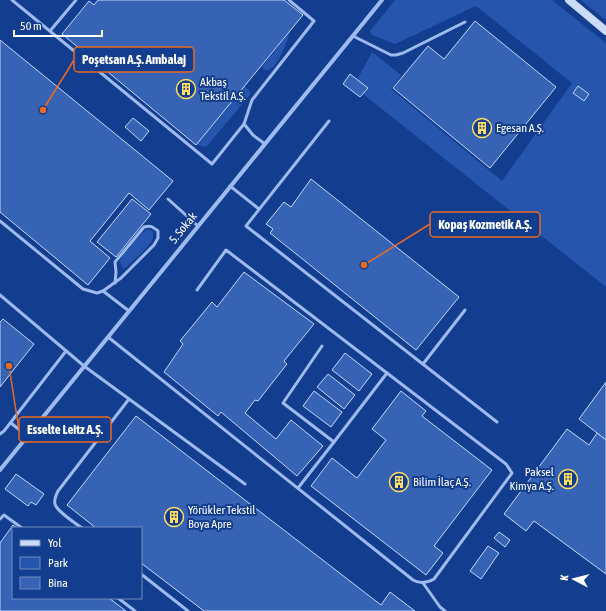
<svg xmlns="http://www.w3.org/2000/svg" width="606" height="611" viewBox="0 0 606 611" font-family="'Asap Condensed',sans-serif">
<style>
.green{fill:#2555ad}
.building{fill:#3763b5;stroke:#c4d8fc}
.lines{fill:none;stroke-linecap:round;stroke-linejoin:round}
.lane{stroke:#9dbbf1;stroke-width:3}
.street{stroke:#9dbbf1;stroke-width:4}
.secondary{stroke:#cbdcfb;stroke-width:8}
.labels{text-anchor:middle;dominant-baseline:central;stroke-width:4;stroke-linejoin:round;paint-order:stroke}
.poi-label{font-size:12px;fill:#fff;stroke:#133d8e;text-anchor:start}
.street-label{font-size:12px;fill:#fff;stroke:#133d8e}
.leader{fill:none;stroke:#ea6a24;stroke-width:1.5}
.callout-dot{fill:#ea6a24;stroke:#133d8e;stroke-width:1.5}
.callout{fill:#133d8e;stroke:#ea6a24;stroke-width:1.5}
.callout-label{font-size:13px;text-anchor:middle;font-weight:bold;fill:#fff}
</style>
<rect width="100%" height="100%" fill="#133d8e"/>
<g class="green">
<path d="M395 0H552L606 43V287L363 94 367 88 357 80 372 52 401 75 391 89 502 181 572 83 476 6 395 44 372 35 370 31Z"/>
<path d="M581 0H606V20L589 7Z"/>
<path d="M291 30C288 38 278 70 267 70 265 70 263 68 262 67Z"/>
<path d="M244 86 250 91V95L207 146 203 147 196 144Z"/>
<path d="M148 229 153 231C153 234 153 236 153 238 149 248 132 262 124 269 121 267 119 262 121 258 122 255 125 252 127 250 134 242 139 234 148 229Z"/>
</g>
<g class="building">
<path d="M98 0H284L303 15 196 145 62 34 89 1 94 5Z"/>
<path d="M475 21 556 87 490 168 393 88 428 46 444 59Z"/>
<path d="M0 40 173 181 149 210 129 193 90 241 110 258 88 285 0 212Z"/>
<path d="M350 74 368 88 360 97 343 84Z"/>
<path d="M578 86 589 94 584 101 573 93Z"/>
<path d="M133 118 149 131 141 141 125 127Z"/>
<path d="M311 179 459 297 416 350 270 233 273 229 266 224 284 202 291 207Z"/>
<path d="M132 199 151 214 116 257 97 242Z"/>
<path d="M244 272 314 324 284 361 287 364 258 401 255 400 245 413 276 439 291 420 323 446 297 476 221 412 218 416 164 372 183 344 180 341 212 302 217 307Z"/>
<path d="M3 319 34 344 0 387V322Z"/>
<path d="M345 353 372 374 359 391 332 370Z"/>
<path d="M328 374 355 395 344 409 317 387Z"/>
<path d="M606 382V440L579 419Z"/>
<path d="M314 391 342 412 331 427 303 406Z"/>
<path d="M401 391 426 411 422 416 492 470 434 546 443 553 426 575 311 486 332 458 357 478 386 440 372 429Z"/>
<path d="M136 416 381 605 390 592 415 611H204L141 563V528H96L67 505Z"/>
<path d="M567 429 589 445 597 433 606 440V574L534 521 526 531 504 514Z"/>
<path d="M16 474 44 494 36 505 31 502 28 506 5 489Z"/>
<path d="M13 525 17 528H13V598H109L126 611H0V543Z"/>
<path d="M499 532 510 540 505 547 494 538Z"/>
<path d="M488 546 499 553 481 579 470 571Z"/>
</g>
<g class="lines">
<g class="lane">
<path d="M12 0 212 164 244 124 252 100 314 21 289 0"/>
<path d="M50 31 76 0"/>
<path d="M353 36 391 55H396L403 53 465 22"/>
<path d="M329 121 246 226 497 422"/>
<path d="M244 124 253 135 265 144"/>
<path d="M230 186 259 209"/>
<path d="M168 199 198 226"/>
<path d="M0 221 83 289 97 293 103 291 129 311"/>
<path d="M103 291 121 278 154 245 158 238V231C153 227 151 225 144 227L115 262 116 272 115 283"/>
<path d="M0 295 84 366 245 484"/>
<path d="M108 337 413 580C420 584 427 583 434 579L512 473 506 464 226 250 197 290"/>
<path d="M322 346 283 403 334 442"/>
<path d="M423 364 465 310"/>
<path d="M11 423 27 436"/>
<path d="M0 434 4 431 66 351"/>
<path d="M298 488 334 442 387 373"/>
<path d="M0 519 4 515 22 528"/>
<path d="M82 528C76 524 56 510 55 504 54 500 56 495 58 491L129 399"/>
<path d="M141 574 188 611"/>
<path d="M423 583 440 607 445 611"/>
<path d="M118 598 135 611"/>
</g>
<path class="street" d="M0 470 382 0"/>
<path class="secondary" d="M569 0 606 31"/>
</g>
<defs>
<symbol id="building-ring" viewBox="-11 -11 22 22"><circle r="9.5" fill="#133d8e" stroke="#ffdf5d" stroke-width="1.5"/><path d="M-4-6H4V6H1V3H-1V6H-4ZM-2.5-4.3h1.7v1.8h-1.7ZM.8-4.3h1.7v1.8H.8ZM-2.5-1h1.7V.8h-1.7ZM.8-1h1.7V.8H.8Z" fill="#ffdf5d"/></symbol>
</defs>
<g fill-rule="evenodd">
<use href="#building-ring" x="175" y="78" width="22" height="22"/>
<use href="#building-ring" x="471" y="117" width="22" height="22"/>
<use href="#building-ring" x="557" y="468" width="22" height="22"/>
<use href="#building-ring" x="388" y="471" width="22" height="22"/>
<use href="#building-ring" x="163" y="506" width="22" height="22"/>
</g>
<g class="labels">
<g class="poi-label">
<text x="200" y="82">Akbaş<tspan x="200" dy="14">Tekstil A.Ş.</tspan></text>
<text x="496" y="128">Egesan A.Ş.</text>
<text x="554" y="472" text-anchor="end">Paksel<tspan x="554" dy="14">Kimya A.Ş.</tspan></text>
<text x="413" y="482">Bilim İlaç A.Ş.</text>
<text x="188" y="510">Yörükler Tekstil<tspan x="188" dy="14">Boya Apre</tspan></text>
</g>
<g class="street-label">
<text transform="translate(183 228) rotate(-51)">5. Sokak</text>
</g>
</g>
<path class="leader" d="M43 110L74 60M364 265L430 224M9 366L19 430"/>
<g class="callout-dot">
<circle cx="43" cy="110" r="4"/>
<circle cx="364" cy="265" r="4"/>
<circle cx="9" cy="366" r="4"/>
</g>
<g class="callout">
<rect x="74" y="47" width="120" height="25" rx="4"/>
<rect x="430" y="212" width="110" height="25" rx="4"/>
<rect x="19" y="417" width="92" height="25" rx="4"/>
</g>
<g class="callout-label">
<text x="134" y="64">Poşetsan A.Ş. Ambalaj</text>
<text x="485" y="229">Kopaş Kozmetik A.Ş.</text>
<text x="65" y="434">Esselte Leitz A.Ş.</text>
</g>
<rect x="12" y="527" width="130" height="72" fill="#133d8e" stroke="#718bbb"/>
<rect x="20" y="540" width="20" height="6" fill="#cbdcfb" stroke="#718bbb"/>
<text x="48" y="547" font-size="12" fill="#ffffff">Yol</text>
<rect x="20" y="557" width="20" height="12" fill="#2555ad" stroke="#718bbb"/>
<text x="48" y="567" font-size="12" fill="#ffffff">Park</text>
<rect x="20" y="577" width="20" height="12" fill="#3763b5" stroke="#718bbb"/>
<text x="48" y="587" font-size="12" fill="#ffffff">Bina</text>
<g transform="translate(574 579) rotate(277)" stroke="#133d8e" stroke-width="3" paint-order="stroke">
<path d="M0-3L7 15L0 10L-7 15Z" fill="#ffffff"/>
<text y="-6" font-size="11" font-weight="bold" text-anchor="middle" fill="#ffffff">K</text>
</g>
<path d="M14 30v6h88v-6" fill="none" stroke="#ffffff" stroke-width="2"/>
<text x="20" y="30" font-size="12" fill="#ffffff" stroke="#133d8e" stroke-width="3" paint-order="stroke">50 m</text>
</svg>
